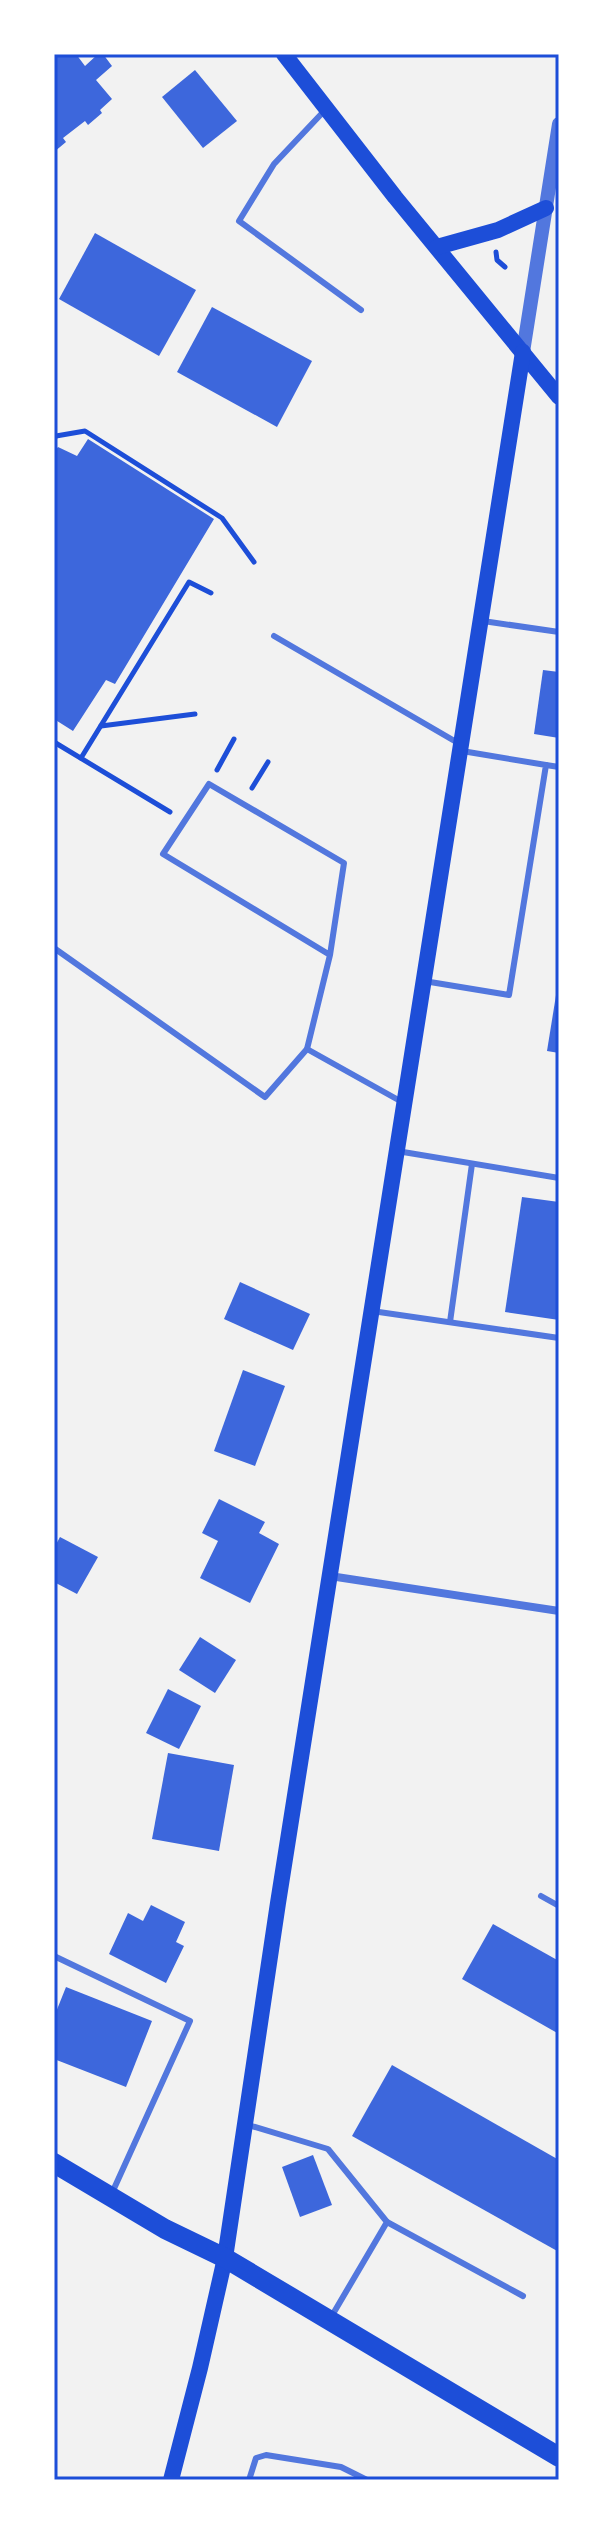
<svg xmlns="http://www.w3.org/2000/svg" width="613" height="2534" viewBox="0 0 613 2534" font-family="'PT Sans',sans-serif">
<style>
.building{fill:#3d67dc}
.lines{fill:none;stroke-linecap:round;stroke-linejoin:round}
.path{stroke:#1d4ed8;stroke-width:5}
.service{stroke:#5277de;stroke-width:6}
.minor{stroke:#5277de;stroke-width:8}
.tertiary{stroke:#5277de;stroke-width:14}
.secondary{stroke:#1d4ed8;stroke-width:16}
.primary{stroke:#1d4ed8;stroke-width:20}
.neatline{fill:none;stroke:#1d4ed8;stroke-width:3}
</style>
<rect width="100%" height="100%" fill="#f2f2f2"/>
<g class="building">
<path d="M57 54H76L85 66 98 54H103L112 66 96 80 112 99 100 110 102 113 88 125 85 121 63 138 66 142 54 152V57Z"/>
<path d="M195 70 237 121 203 148 162 97Z"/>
<path d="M95 233 196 290 159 356 59 299Z"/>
<path d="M212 307 312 361 277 427 177 372Z"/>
<path d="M88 439 214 519 115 684 106 680 73 731 54 719V452L58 447 77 456Z"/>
<path d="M543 670 559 672V738L534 734Z"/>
<path d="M557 989H559V1053L547 1051Z"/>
<path d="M522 1197 559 1202V1320L505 1312Z"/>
<path d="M240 1282 310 1314 293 1350 224 1319Z"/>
<path d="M243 1370 285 1386 255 1466 214 1451Z"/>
<path d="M219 1499 265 1522 259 1533 279 1544 250 1603 200 1578 218 1541 202 1533Z"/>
<path d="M60 1537 98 1557 77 1594 54 1582V1548Z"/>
<path d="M200 1637 236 1660 215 1693 179 1670Z"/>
<path d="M168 1689 201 1706 179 1749 146 1733Z"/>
<path d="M168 1753 234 1765 219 1851 152 1839Z"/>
<path d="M151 1905 185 1922 176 1942 184 1946 166 1983 109 1954 128 1913 143 1921Z"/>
<path d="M493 1924 559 1961V2034L462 1979Z"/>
<path d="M66 1987 152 2021 126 2087 54 2059V2017Z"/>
<path d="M392 2065 559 2160V2252L352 2136Z"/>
<path d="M313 2155 332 2205 300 2217 282 2167Z"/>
</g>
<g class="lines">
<g class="path">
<path d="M496 252 497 260 505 267"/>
<path d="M54 439 56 436 85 431 222 518 254 562"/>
<path d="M101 726 195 714"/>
<path d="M54 742 170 812"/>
<path d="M81 758 189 582 211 593"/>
<path d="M217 770 234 739"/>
<path d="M252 788 268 762"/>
</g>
<g class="service">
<path d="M326 109 274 164 239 221 361 310"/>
<path d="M483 621 559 632"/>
<path d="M274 636 458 743"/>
<path d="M546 765 559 767"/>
<path d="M54 948 265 1097 307 1049 330 955 344 863 209 784 163 854 330 955"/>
<path d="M424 981 509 995 546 765 462 751"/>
<path d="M307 1049 402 1102"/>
<path d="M397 1151 559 1178"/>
<path d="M372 1311 559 1338"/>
<path d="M450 1322 472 1164"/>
<path d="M541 1896 559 1906"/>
<path d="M54 1956 190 2021 112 2193"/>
<path d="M245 2124 328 2149 387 2222 330 2319"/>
<path d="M387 2222 523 2296"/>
<path d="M249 2480 256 2458 266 2455 341 2467 367 2480"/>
</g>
<path class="minor" d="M330 1576 559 1611"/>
<path class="tertiary" d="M523 352 559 124"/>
<g class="secondary">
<path d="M284 54 395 197 559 397"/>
<path d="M437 247 498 230 546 208"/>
<path d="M171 2480 200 2368 225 2258 278 1903 523 352"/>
</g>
<path class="primary" d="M54 2163 165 2229 225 2258 559 2457"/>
</g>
<rect width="613" height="2534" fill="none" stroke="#ffffff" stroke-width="112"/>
<rect x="56" y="56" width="501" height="2422" class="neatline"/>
</svg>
